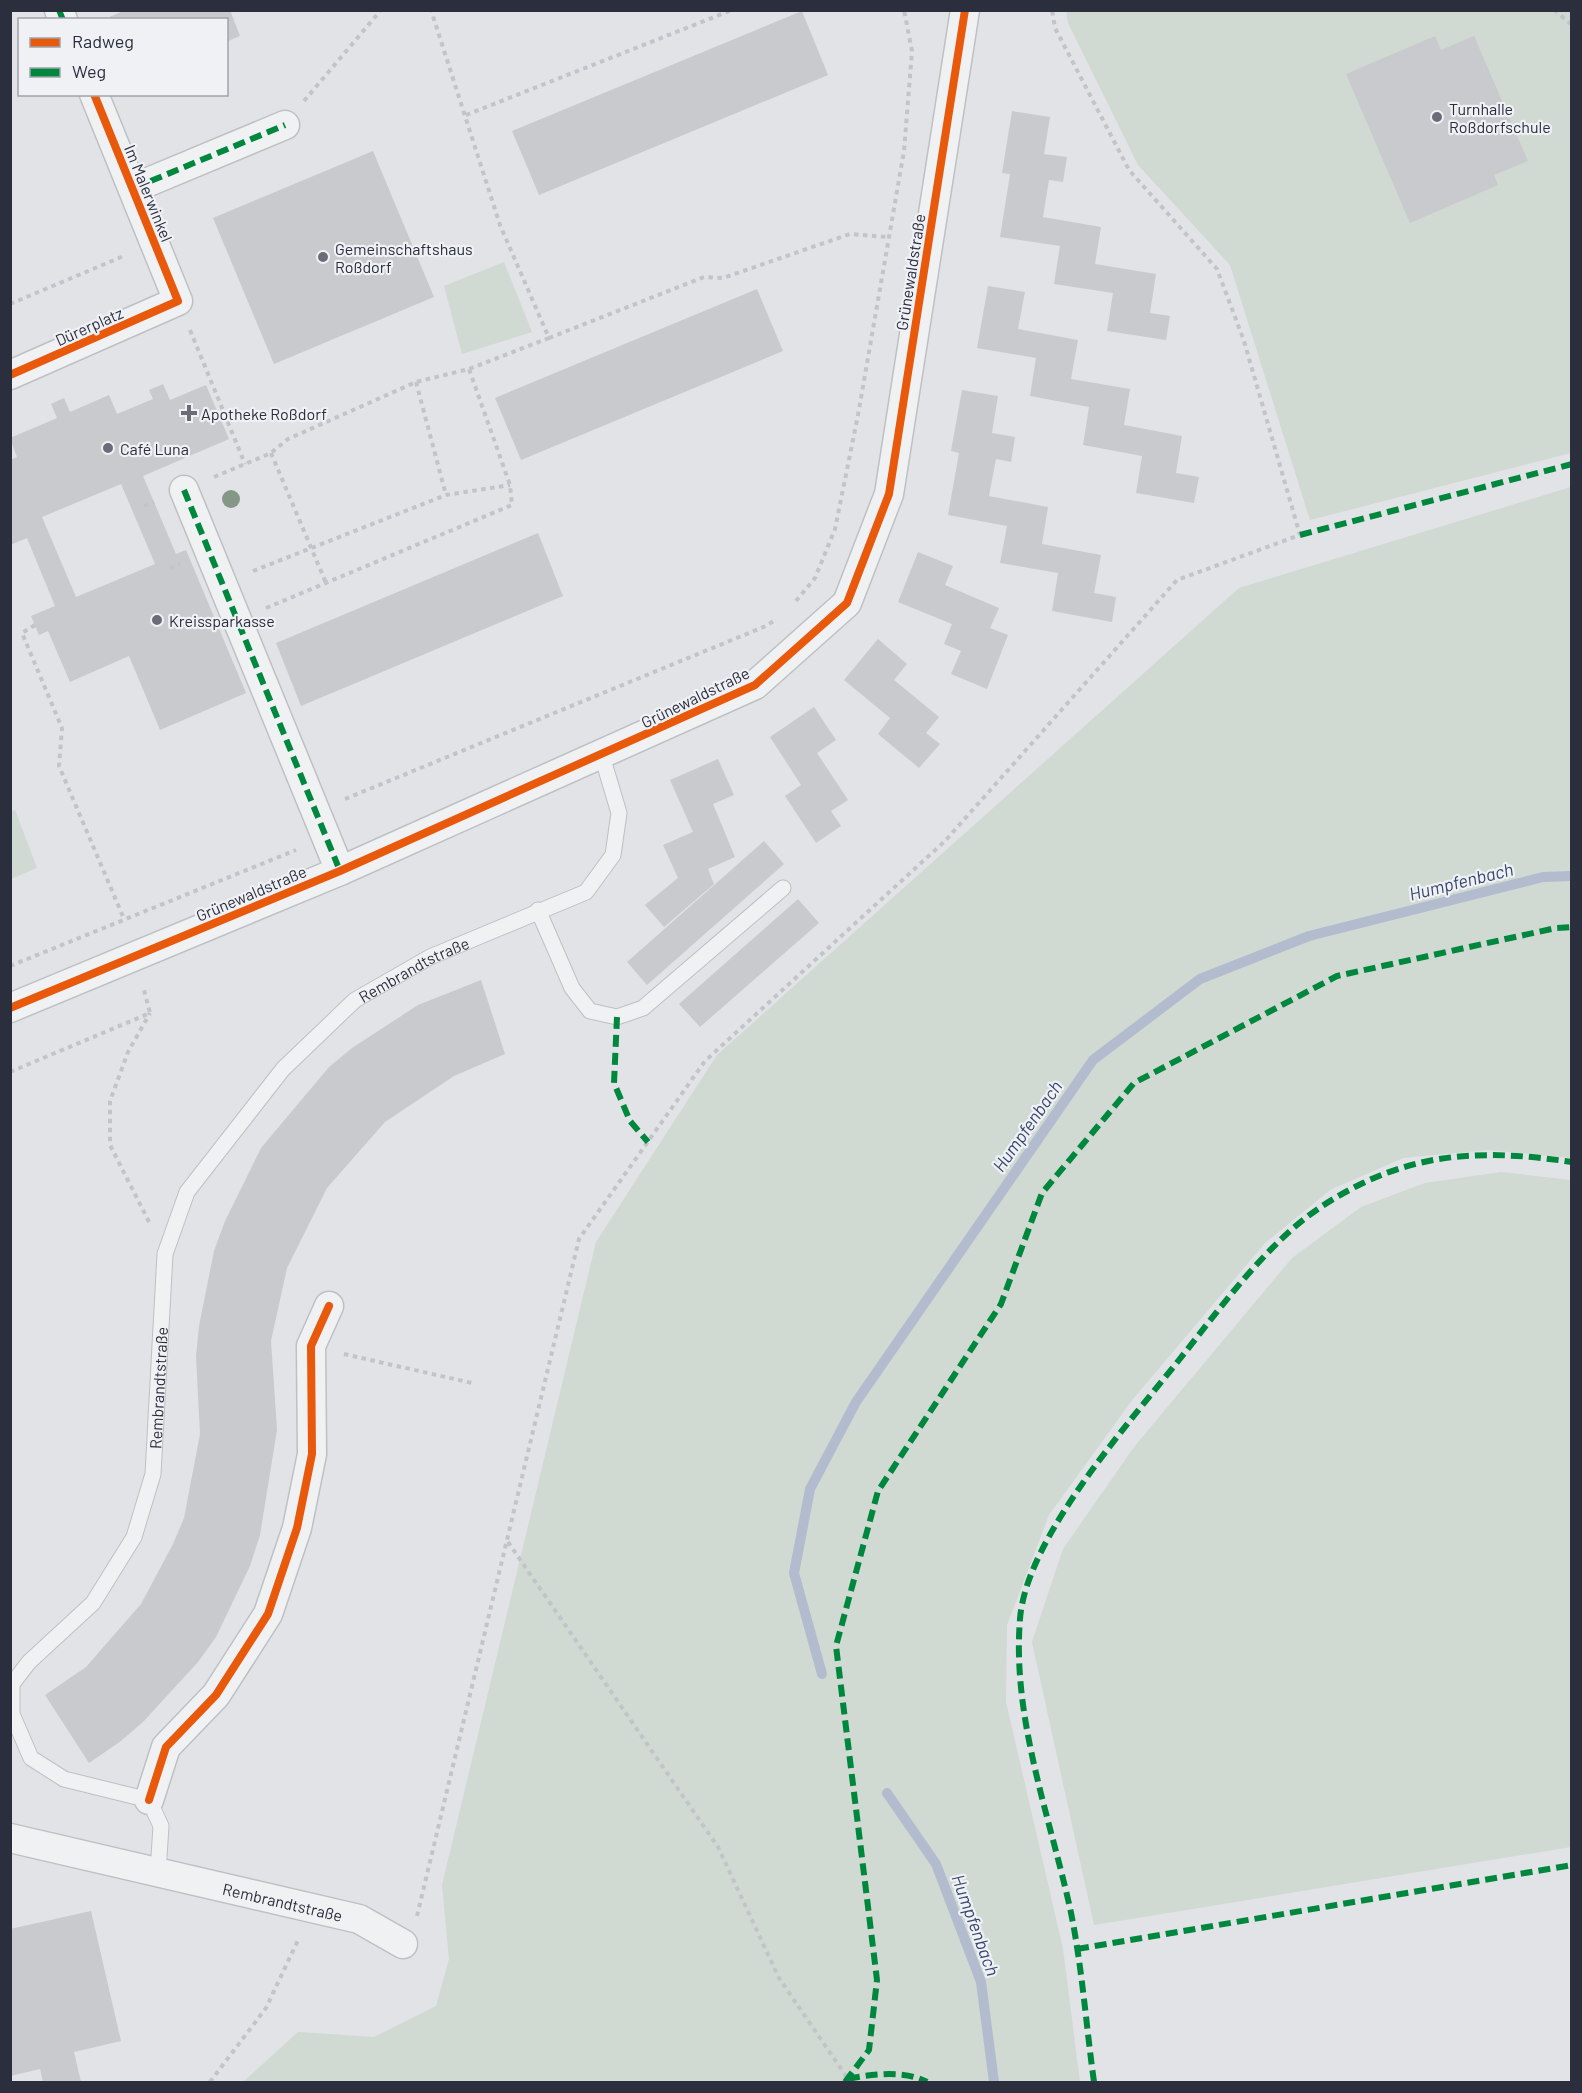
<svg xmlns="http://www.w3.org/2000/svg" width="1582" height="2093" viewBox="0 0 1582 2093" font-family="Barlow,sans-serif">
<style>
.green{fill:#d0d9d2}
.lines{fill:none;stroke-linecap:round;stroke-linejoin:round}
.stream{stroke:#b3bbce;stroke-width:10}
.building{fill:#c9cace;fill-rule:evenodd}
.lane-casing{stroke:#bec0c2;stroke-width:17}
.street-casing{stroke:#bec0c2;stroke-width:31}
.path{stroke:#c3c4c9;stroke-width:4;stroke-dasharray:4.5 4.5;stroke-linecap:butt}
.lane{stroke:#f0f1f3;stroke-width:15}
.street{stroke:#f0f1f3;stroke-width:28}
.quiet{stroke:#00873e;stroke-width:6;stroke-dasharray:12 6;stroke-linecap:butt}
.cycleway-casing{stroke:#eff1f5;stroke-width:11}
.cycleway{stroke:#e8590c;stroke-width:8}
.tree{fill:#859787}
.poi-dot{fill:#6a6d78;stroke:#eff1f5;stroke-width:2}
.labels{text-anchor:middle;dominant-baseline:central;stroke-width:4.5;stroke-linejoin:round;paint-order:stroke}
.poi-label{font-size:16px;fill:#2a2e3d;stroke:#eff1f5;text-anchor:start}
.street-label{font-size:16px;fill:#2a2e3d;stroke:#eff1f5}
.water-label{font-size:18px;font-style:italic;fill:#39476d;stroke:#eff1f5}
</style>
<rect width="100%" height="100%" fill="#e1e3e6"/>
<g class="green">
<path d="M1066 11H1571V453L1310 520 1230 265 1138 165 1068 23Z"/>
<path d="M504 262 532 332 462 354 444 286Z"/>
<path d="M1571 487V1158L1488 1150 1403 1158 1330 1190 1265 1243 1133 1399 1049 1515 1007 1625 1006 1702 1063 1949 1080 2082H243L298 2032 374 2037 436 2006 449 1959 442 1885 596 1242 717 1055 1239 588Z"/>
<path d="M15 810 37 868 11 879V811Z"/>
<path d="M1501 1172 1571 1180V1847L1094 1925 1032 1642 1063 1549 1134 1447 1292 1258 1361 1207 1425 1183Z"/>
</g>
<g class="lines">
<g class="stream">
<path d="M822 1674 794 1573 810 1489 856 1402 1093 1060 1200 979 1309 936 1543 877 1572 876"/>
<path d="M887 1793 936 1864 981 1982 994 2082"/>
</g>
</g>
<g class="building">
<path d="M125 10H230L240 36 226 42V20H103Z"/>
<path d="M802 11 828 75 539 195 512 131Z"/>
<path d="M1435 36 1441 50 1474 36 1528 161 1494 175 1498 185 1410 223 1346 74Z"/>
<path d="M1012 111 1050 117 1044 154 1067 157 1063 182 1049 180 1043 217 1101 227 1095 264 1156 274 1150 313 1170 316 1166 340 1107 331 1113 293 1054 284 1060 246 1000 237 1010 174 1002 173Z"/>
<path d="M373 151 434 297 274 364 213 218Z"/>
<path d="M988 286 1025 292 1018 329 1078 340 1071 379 1130 389 1124 425 1182 436 1176 473 1199 477 1194 503 1136 493 1142 456 1083 445 1089 407 1030 396 1036 358 977 348Z"/>
<path d="M757 289 783 351 521 460 495 398Z"/>
<path d="M163 384 170 400 206 385 229 439 143 476 176 554 186 550 246 693 160 730 129 656 70 682 48 631 39 635 31 616 55 606 27 538 10 545V460L17 457 10 438 57 418 51 404 64 398 70 412 109 395 117 414 153 399 149 390ZM121 484 155 564 76 597 42 517Z"/>
<path d="M962 390 998 396 992 433 1015 437 1011 462 996 459 989 496 1048 507 1042 544 1101 555 1094 593 1116 597 1112 622 1052 611 1058 573 1000 563 1007 526 948 515 959 453 951 451Z"/>
<path d="M538 533 563 596 301 706 276 643Z"/>
<path d="M918 552 953 566 945 585 999 608 990 628 1008 635 987 689 951 674 961 651 944 644 952 624 898 602Z"/>
<path d="M878 639 907 664 894 680 939 717 926 733 940 744 919 768 878 734 890 718 844 680Z"/>
<path d="M814 707 836 740 817 753 848 800 831 811 841 826 816 843 785 796 801 785 770 737Z"/>
<path d="M718 759 734 795 713 804 735 857 708 869 714 884 664 927 645 905 678 878 663 845 693 832 670 780Z"/>
<path d="M764 841 784 864 647 985 627 962Z"/>
<path d="M798 899 819 923 700 1027 679 1004Z"/>
<path d="M481 980 505 1054 454 1076 385 1122 327 1188 287 1268 271 1341 277 1430 260 1535 250 1566 216 1637 198 1662 144 1721 121 1741 89 1763 45 1695 86 1667 141 1604 173 1544 184 1518 200 1434 196 1356 199 1326 214 1251 225 1221 261 1148 329 1067 352 1048 418 1005Z"/>
<path d="M91 1911 121 2041 74 2052 81 2082H43L40 2069 10 2076V1929Z"/>
</g>
<g class="lines">
<defs>
<g id="lane">
<path d="M538 910 572 988 590 1011 617 1017 643 1008 783 888"/>
<path id="s1" d="M158 1872 161 1826 149 1800 64 1779 31 1758 12 1714V1684L29 1662 93 1603 134 1537 153 1474 165 1254 187 1192 283 1069 355 1000 430 957 586 892 613 855 619 813 602 756"/>
</g>
<g id="street">
<path d="M59 10 63 20"/>
<path d="M134 188 285 125"/>
<path d="M10 375 178 301 94 94"/>
<path d="M184 490 340 871"/>
<path d="M10 1008 340 871 755 685 847 603 889 494 965 10"/>
<path d="M149 1800 166 1747 216 1695 268 1614 297 1528 312 1454 311 1346 329 1306"/>
<path id="s2" d="M10 1838 359 1919 403 1944"/>
</g>
</defs>
<use href="#lane" class="lane-casing"/>
<use href="#street" class="street-casing"/>
<g class="path">
<path d="M1554 10 1572 25"/>
<path d="M304 101 381 10"/>
<path d="M466 115 732 10"/>
<path d="M10 304 126 255"/>
<path d="M190 330 245 464"/>
<path d="M549 338 704 277 723 278 850 234 887 237"/>
<path d="M416 382 446 495"/>
<path d="M271 453 326 583"/>
<path d="M214 477 271 453 288 439 416 382 469 369 549 338 500 225 431 10"/>
<path d="M144 506 154 502"/>
<path d="M170 568 180 564"/>
<path d="M253 571 446 495 510 485"/>
<path d="M796 601 815 578 835 529 858 415 904 151 912 51 904 10"/>
<path d="M266 608 512 505 510 485 469 369"/>
<path d="M35 625 22 633 62 728 59 766 124 919"/>
<path d="M345 799 766 626 775 620"/>
<path d="M10 966 296 850"/>
<path d="M10 1072 150 1013 143 986"/>
<path d="M149 1222 110 1145V1101L128 1052 150 1013"/>
<path d="M344 1354 472 1383"/>
<path d="M508 1542 718 1847 779 1978 848 2079"/>
<path d="M417 1916 579 1239 705 1061 945 841 1177 580 1300 535 1244 341 1217 269 1129 170 1055 28 1052 10"/>
<path d="M210 2082 266 2008 299 1938"/>
</g>
<use href="#lane" class="lane"/>
<use href="#street" class="street"/>
<g class="quiet">
<path d="M59 10 63 20"/>
<path d="M134 188 285 125"/>
<path d="M184 490 340 871"/>
<path d="M1300 535 1572 464"/>
<path d="M617 1017 614 1083 630 1121 648 1142"/>
<path d="M1077 1949 1572 1865"/>
<path d="M848 2079C871 2074 905 2070 927 2082"/>
<path d="M845 2082 869 2050 877 1980 836 1646 878 1491 1001 1304 1042 1193 1134 1083 1337 976 1556 928 1572 927"/>
<path d="M1094 2082C1086 2025 1082 1965 1070 1908 1049 1814 1012 1717 1020 1619 1026 1538 1129 1423 1179 1360 1214 1316 1248 1269 1290 1231 1311 1212 1336 1196 1363 1183 1432 1150 1497 1151 1572 1162"/>
</g>
<defs>
<g id="cycleway">
<path d="M10 375 178 301 94 94"/>
<path d="M10 1008 340 871 755 685 847 603 889 494 965 10"/>
<path d="M149 1800 166 1747 216 1695 268 1614 297 1528 312 1454 311 1346 329 1306"/>
</g>
</defs>
<use href="#cycleway" class="cycleway-casing"/>
<use href="#cycleway" class="cycleway"/>
</g>
<circle class="tree" cx="231" cy="499" r="9"/>
<g class="poi-dot">
<circle cx="1437" cy="117" r="6"/>
<circle cx="323" cy="257" r="6"/>
<path d="M186 404h6v6h6v6h-6v6h-6v-6h-6v-6h6z"/>
<circle cx="108" cy="448" r="6"/>
<circle cx="157" cy="620" r="6"/>
</g>
<g class="labels">
<g class="poi-label">
<text x="1449" y="108">Turnhalle<tspan x="1449" dy="18">Roßdorfschule</tspan></text>
<text x="335" y="248">Gemeinschaftshaus<tspan x="335" dy="18">Roßdorf</tspan></text>
<text x="201" y="413">Apotheke Roßdorf</text>
<text x="120" y="448">Café Luna</text>
<text x="169" y="620">Kreissparkasse</text>
</g>
<g class="street-label">
<text transform="translate(149 193) rotate(68)">Im Malerwinkel</text>
<text transform="translate(910 272) rotate(-81)">Grünewaldstraße</text>
<text transform="translate(89 326) rotate(-24)">Dürerplatz</text>
<text transform="translate(695 697) rotate(-26)">Grünewaldstraße</text>
<text transform="translate(251 893) rotate(-23)">Grünewaldstraße</text>
<text stroke="none"><textPath href="#s1" startOffset="1146">Rembrandtstraße</textPath></text>
<text stroke="none"><textPath href="#s1" startOffset="624">Rembrandtstraße</textPath></text>
<text stroke="none"><textPath href="#s2" startOffset="280">Rembrandtstraße</textPath></text>
</g>
<g class="water-label">
<text transform="translate(1461 881) rotate(-14)">Humpfenbach</text>
<text transform="translate(1027 1126) rotate(-55)">Humpfenbach</text>
<text transform="translate(976 1925) rotate(70)">Humpfenbach</text>
</g>
</g>
<rect width="1582" height="2093" fill="none" stroke="#2a2e3d" stroke-width="24"/>
<rect x="18" y="18" width="210" height="78" fill="#eff1f5" stroke="#a0a3ab" stroke-width="1.5"/>
<rect x="30" y="38" width="30" height="9" fill="#e8590c" stroke="#a0a3ab" stroke-width="1.5"/>
<text x="72" y="48" font-size="18" fill="#2a2e3d">Radweg</text>
<rect x="30" y="68" width="30" height="9" fill="#00873e" stroke="#a0a3ab" stroke-width="1.5"/>
<text x="72" y="78" font-size="18" fill="#2a2e3d">Weg</text>
</svg>
